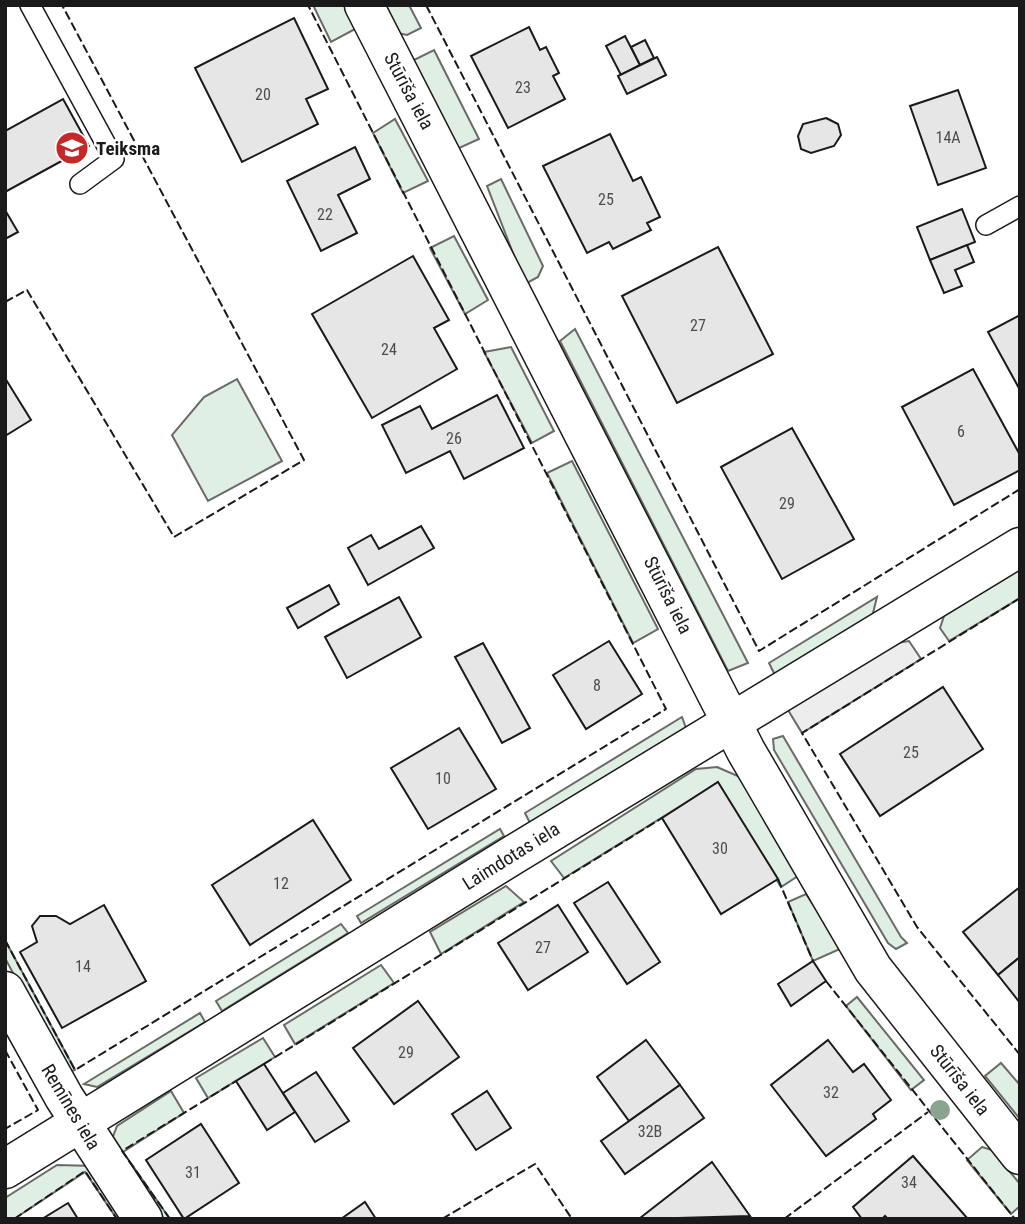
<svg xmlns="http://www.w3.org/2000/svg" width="1025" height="1224" viewBox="0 0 1025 1224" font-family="'Roboto Condensed',sans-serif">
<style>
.green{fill:#e0efe3;stroke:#6a6a6a;stroke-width:2}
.parking{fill:#ededed;stroke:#6a6a6a;stroke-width:2}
.building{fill:#e6e6e6;stroke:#1a1a1a;stroke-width:2}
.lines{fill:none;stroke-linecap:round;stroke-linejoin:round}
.lane-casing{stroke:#1a1a1a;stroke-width:22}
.street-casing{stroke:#1a1a1a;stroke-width:41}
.lane{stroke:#fff;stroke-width:19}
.street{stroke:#fff;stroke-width:38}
.fence{stroke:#1a1a1a;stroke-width:2;stroke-dasharray:9 3.5;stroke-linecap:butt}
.tree{fill:#8aa48f}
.labels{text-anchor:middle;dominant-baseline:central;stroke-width:5;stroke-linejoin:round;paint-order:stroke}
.number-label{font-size:16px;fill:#4d4d4d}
.street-label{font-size:19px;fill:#1a1a1a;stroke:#fff}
.poi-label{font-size:19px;font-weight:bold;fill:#1a1a1a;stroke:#fff;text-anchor:start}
</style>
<rect width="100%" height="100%" fill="#fff"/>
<g class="green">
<path d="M313 5H345L357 28 331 42Z"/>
<path d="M383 5H409L421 28 407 35 398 33Z"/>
<path d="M434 50 479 139 457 149 410 62Z"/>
<path d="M395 119 428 181 403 193 373 133Z"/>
<path d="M501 179 543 266 538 277 525 284 487 186Z"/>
<path d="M454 236 488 300 465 314 430 248Z"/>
<path d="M575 329 748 663 728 671 560 341Z"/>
<path d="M511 347 554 431 532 443 484 352Z"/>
<path d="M237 379 282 461 208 501 172 435 204 397Z"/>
<path d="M572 461 658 629 633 643 547 473Z"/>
<path d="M1020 569V598L949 641 940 628 944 616Z"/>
<path d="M877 597 872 617 775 675 769 663Z"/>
<path d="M682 717 686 728 530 823 525 813Z"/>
<path d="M783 736 901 937 907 943 896 949 888 943 774 750 773 739Z"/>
<path d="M717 767 740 777 798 876 781 887 718 783 564 878 551 861 696 769Z"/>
<path d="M500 829 504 836 361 923 357 916Z"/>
<path d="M506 886 524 902 441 954 430 932Z"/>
<path d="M806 894 842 948 813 961 788 902Z"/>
<path d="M341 924 348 933 222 1011 216 1001Z"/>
<path d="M5 940 75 1070 66 1073 5 958Z"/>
<path d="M381 965 394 983 295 1044 284 1025Z"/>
<path d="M857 997 924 1080 911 1090 846 1006Z"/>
<path d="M200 1013 205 1022 97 1087 84 1084Z"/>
<path d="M263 1038 275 1057 208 1098 196 1078Z"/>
<path d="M1001 1063 1020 1085V1119L985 1076Z"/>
<path d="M171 1091 184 1113 123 1152 170 1219H164L111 1142 117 1126Z"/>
<path d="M982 1147 992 1150 1020 1184V1206L1011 1214 967 1160Z"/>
<path d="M57 1165 94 1166 129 1219H117L85 1172 14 1219H5V1198Z"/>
</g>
<path class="parking" d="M909 641 921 659 802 733 788 710 897 643Z"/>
<g class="building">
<path d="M294 18 328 89 306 99 318 124 242 162 195 68Z"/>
<path d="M529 27 540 50 546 47 559 73 553 76 565 99 508 128 471 56Z"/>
<path d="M625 36 640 65 621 75 606 46Z"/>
<path d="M645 40 654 58 640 65 631 47Z"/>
<path d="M657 57 666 75 627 94 618 76Z"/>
<path d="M958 90 986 168 938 185 910 106Z"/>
<path d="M63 99 89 146 5 192V131Z"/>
<path d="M826 118 838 124 841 135 834 146 811 153 801 149 798 136 803 124Z"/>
<path d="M610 134 633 181 641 177 660 217 647 223 651 230 613 249 609 242 587 253 543 166Z"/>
<path d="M355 147 370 179 338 195 357 233 321 251 287 181Z"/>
<path d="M962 209 975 242 930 260 917 227Z"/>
<path d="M5 210 18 232 5 239Z"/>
<path d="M967 245 974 262 955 270 962 286 944 293 930 260Z"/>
<path d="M718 247 773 354 677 403 622 296Z"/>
<path d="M413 256 449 320 434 328 457 369 372 418 312 314Z"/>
<path d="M1020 315V390L988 332Z"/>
<path d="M973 369 1020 455V470L954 505 902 407Z"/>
<path d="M5 378 31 420 5 436Z"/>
<path d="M497 395 524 448 464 479 450 451 406 473 382 425 420 406 432 429Z"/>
<path d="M792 428 854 539 782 579 721 467Z"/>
<path d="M421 526 434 548 368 585 348 548 371 535 379 549Z"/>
<path d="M329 585 339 604 298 628 287 608Z"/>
<path d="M399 597 421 637 347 678 325 637Z"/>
<path d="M609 641 642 694 586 729 553 675Z"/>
<path d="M483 643 530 728 502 743 455 657Z"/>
<path d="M943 687 983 749 880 816 840 754Z"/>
<path d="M459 728 496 789 428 829 391 768Z"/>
<path d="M718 782 778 879 721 914 662 818Z"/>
<path d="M313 820 351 880 250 945 212 885Z"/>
<path d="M608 882 660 962 627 984 574 903Z"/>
<path d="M1020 887V957L998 975 963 932Z"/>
<path d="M104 905 146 981 62 1028 20 952 37 942 32 926 40 916H56L70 924Z"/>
<path d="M558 905 588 952 528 990 498 943Z"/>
<path d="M1020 957V1003L998 975Z"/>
<path d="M813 961 826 981 791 1006 778 984Z"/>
<path d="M418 1001 459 1057 394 1104 353 1048Z"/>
<path d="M646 1040 680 1085 629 1121 597 1077Z"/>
<path d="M828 1040 853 1072 864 1064 891 1100 873 1114 876 1119 826 1156 771 1085Z"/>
<path d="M264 1064 295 1112 267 1130 236 1081Z"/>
<path d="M316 1072 349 1121 315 1142 283 1093Z"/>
<path d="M680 1085 704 1118 625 1174 601 1141Z"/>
<path d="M487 1091 511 1128 476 1150 452 1114Z"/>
<path d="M201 1124 239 1183 184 1219 146 1160Z"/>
<path d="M913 1156 968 1219H888L885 1216 882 1219H862L853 1207Z"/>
<path d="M712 1162 750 1216 641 1219 640 1218Z"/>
<path d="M365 1202 376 1219H341Z"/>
<path d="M68 1203 78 1219H42Z"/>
</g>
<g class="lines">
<defs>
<g id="lane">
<path d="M30 5 114 159 80 184"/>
<path d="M986 225 1020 206"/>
</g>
<g id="street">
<path d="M364 5 746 751 873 969 1020 1155"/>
<path d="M5 991 64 1097 143 1219"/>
<path d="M5 1169 513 855 1020 547"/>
</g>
</defs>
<use href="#lane" class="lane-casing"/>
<use href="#street" class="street-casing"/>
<use href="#lane" class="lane"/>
<use href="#street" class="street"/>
<g class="fence">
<path d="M426 5 759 651 1020 489"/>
<path d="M5 302 27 290 174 537 304 460 62 5"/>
<path d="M1020 598 802 733 917 927 1020 1055"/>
<path d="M778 879 813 961"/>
<path d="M5 940 75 1070 666 709 308 5"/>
<path d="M826 981 1015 1219"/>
<path d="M5 1050 38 1110 5 1129"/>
<path d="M264 1064 662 818"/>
<path d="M14 1219 85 1171 117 1219"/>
<path d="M170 1219 122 1151 236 1081"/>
<path d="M442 1219 535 1164 572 1219"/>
<path d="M784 1219 928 1112"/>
</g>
</g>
<circle class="tree" cx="940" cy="1110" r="10"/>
<defs>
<symbol id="school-disc" viewBox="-11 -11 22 22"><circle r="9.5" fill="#c62828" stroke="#fff"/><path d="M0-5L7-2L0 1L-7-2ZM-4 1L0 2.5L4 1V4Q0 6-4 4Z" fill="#fff"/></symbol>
</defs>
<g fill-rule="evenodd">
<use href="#school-disc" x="53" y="129" width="38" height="38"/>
</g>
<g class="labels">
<g class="number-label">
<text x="523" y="87">23</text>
<text x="263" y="94">20</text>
<text x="948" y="137">14A</text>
<text x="606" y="199">25</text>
<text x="325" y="214">22</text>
<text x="698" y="325">27</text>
<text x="389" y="349">24</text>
<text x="961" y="431">6</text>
<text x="454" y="438">26</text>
<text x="787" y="503">29</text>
<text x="597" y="685">8</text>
<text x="911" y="752">25</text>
<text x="443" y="778">10</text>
<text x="720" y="848">30</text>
<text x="281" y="883">12</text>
<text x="543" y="947">27</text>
<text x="83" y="966">14</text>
<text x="406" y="1052">29</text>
<text x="831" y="1092">32</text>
<text x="650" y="1131">32B</text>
<text x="193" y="1172">31</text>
<text x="909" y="1182">34</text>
</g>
<g class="street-label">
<text transform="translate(409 91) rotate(62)">Stūrīša iela</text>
<text transform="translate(668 595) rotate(63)">Stūrīša iela</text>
<text transform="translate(511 856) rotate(-32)">Laimdotas iela</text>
<text transform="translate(960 1080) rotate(52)">Stūrīša iela</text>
<text transform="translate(71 1107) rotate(59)">Remīnes iela</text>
</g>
<g class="poi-label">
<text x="96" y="148">Teiksma</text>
</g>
</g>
<rect width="1025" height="1224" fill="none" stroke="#1a1a1a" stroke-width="14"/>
</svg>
